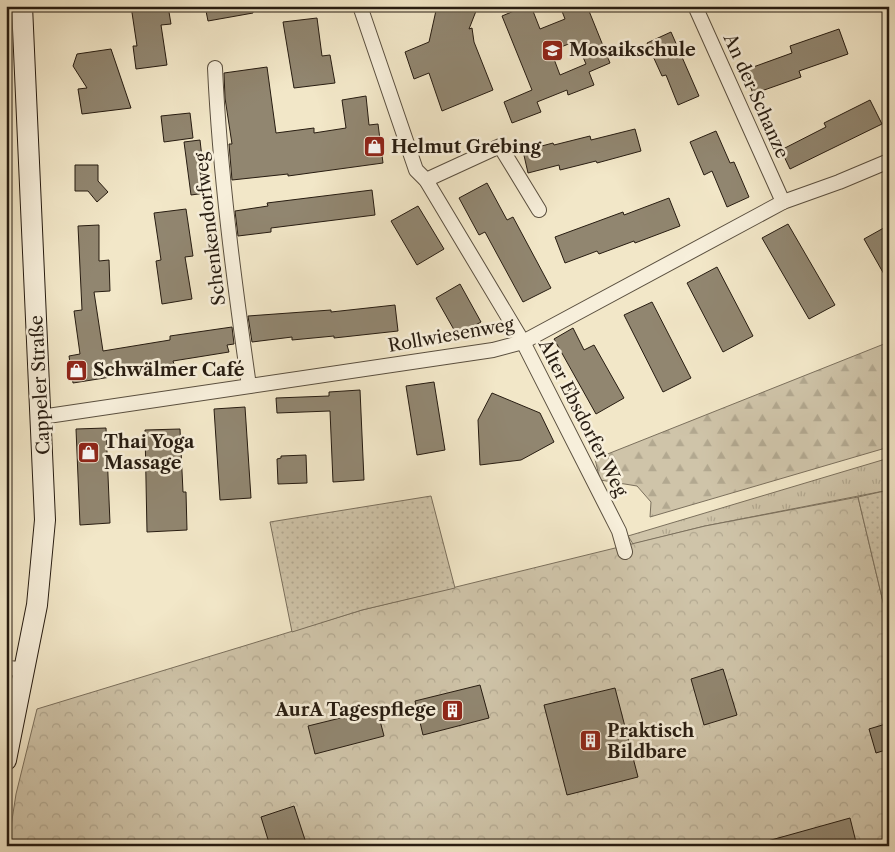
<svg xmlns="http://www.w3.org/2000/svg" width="895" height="852" viewBox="0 0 895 852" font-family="'Libre Caslon Text',serif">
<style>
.grass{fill:url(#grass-tufts);stroke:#7b705d}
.forest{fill:url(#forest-firs);stroke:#7b705d}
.park{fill:url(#park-crowns);stroke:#7b705d}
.garden{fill:url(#garden-dots);stroke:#7b705d}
.building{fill:#918670;stroke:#271c11;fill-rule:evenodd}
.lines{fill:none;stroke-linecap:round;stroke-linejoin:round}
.street-casing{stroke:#5a4f3f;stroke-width:16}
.secondary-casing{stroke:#271c11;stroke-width:22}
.street{stroke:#f7efdb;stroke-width:14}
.secondary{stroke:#f7efdb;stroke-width:20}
.labels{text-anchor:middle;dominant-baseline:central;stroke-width:5;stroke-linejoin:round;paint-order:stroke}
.poi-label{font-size:18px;font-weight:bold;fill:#271c11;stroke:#f7efdb;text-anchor:start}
.street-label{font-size:18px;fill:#271c11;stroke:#f7efdb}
</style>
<defs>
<pattern id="grass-tufts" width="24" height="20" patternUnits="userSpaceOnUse" patternTransform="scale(1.25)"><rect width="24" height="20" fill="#cfc4a9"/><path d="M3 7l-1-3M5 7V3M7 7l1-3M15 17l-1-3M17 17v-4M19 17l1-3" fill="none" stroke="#b2a890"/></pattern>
<pattern id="forest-firs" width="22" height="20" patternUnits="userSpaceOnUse" patternTransform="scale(1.25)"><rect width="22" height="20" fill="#cfc4a9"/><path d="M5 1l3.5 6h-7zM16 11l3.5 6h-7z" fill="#b2a890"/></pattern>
<pattern id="park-crowns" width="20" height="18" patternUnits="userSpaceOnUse" patternTransform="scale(1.25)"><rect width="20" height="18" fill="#cfc4a9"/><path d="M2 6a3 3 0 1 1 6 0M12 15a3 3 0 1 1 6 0" fill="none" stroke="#b2a890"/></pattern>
<pattern id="garden-dots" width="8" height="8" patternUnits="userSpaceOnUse" patternTransform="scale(1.25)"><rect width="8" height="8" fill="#cfc4a9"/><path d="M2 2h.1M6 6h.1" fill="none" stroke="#b2a890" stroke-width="1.8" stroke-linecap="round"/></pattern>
</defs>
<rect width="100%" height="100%" fill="#f2e7c8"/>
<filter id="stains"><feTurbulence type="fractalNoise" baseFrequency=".004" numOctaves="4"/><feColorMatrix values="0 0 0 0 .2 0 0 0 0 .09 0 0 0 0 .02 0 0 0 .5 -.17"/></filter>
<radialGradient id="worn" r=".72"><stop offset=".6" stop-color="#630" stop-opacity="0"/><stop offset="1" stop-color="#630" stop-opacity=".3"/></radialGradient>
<path class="grass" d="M889 458V490L705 526 633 544 628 536Z"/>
<path class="forest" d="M889 342V447L650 517 651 502 637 486 600 480 595 459Z"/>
<path class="park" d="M858 497 889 627V846H8L16 794 37 709 362 610 705 526Z"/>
<g class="garden">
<path d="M889 490V627L858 497Z"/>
<path d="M431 496 455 588 362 610 292 632 270 522Z"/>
</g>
<g class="building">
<path d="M131 6H168L171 24 161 25 167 65 136 69 133 46H137Z"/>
<path d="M205 6H253V13L208 21Z"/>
<path d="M437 6H478L469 29 472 28 474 42 493 90 442 111 429 73 414 79 405 52 429 42Z"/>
<path d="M526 6H531L540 29 565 19 560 6H587L610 63 589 72 594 85 568 95 567 90 537 102 541 112 512 123 504 102 532 90 502 16ZM576 41 586 64 560 75 551 51Z"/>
<path d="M317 18 322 56 330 55 335 83 294 88 283 22Z"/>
<path d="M839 29 848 54 799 71 801 77 753 94 745 70 792 53 790 46Z"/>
<path d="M671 32 699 96 678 105 666 75 662 76 647 43Z"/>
<path d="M111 49 131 108 82 114 78 89 87 88 73 66 77 54Z"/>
<path d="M267 67 276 133 314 128V133L346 128 342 100 366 96 369 125 378 124 383 163 288 176V174L232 180 229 144H232L225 98 224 73Z"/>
<path d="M870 100 882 124 790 169 781 150 826 127 824 123Z"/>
<path d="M190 113 193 138 164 142 161 116Z"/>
<path d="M635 129 641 151 597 163 596 161 560 170 559 165 528 173 523 151 553 143 554 145 590 136 591 140Z"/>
<path d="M716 131 730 163 734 162 749 197 727 207 712 171 704 175 690 142Z"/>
<path d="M200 140 206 193 191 195 184 142Z"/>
<path d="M75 165H98V181L108 192 97 202 88 191H75Z"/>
<path d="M487 183 507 220 513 217 551 288 523 302 485 232 479 235 459 198Z"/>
<path d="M372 190 375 215 271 228V232L238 236 235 211 268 206 267 203Z"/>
<path d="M669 198 680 226 635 243 634 241 599 254 597 251 565 263 555 237 623 212 624 215Z"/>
<path d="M418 206 444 249 417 265 391 221Z"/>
<path d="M186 209 193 256 185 257 192 299 162 304 156 261 161 260 154 213Z"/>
<path d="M788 224 835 305 809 319 762 238Z"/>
<path d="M99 225V261L109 260 110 291 94 292 103 351 170 340V336L232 327 234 344 227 345 229 352 173 361 174 364 117 373V376L73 383 69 356 80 354 74 311 82 310 78 226Z"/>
<path d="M889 225V283L864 239Z"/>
<path d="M717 267 753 336 723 352 687 283Z"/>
<path d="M460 284 481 322 457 335 436 298Z"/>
<path d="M652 302 691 378 663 392 624 315Z"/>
<path d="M395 305 398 331 334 338V336L292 340V337L252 342 248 316 331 310V312Z"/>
<path d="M573 328 584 350 594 345 624 398 596 414 554 339Z"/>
<path d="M434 382 445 450 417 455 406 386Z"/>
<path d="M360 390 364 480 333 482 330 411 277 413 276 398 329 396V392Z"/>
<path d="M492 393 540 413 554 442 521 460 480 465 478 420Z"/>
<path d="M245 407 251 498 220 500 214 409Z"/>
<path d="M106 428 110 523 80 525 76 429Z"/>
<path d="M180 429 183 492H186L187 530 147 532 145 430Z"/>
<path d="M306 455 307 483 278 484 277 459 281 458V456Z"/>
<path d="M723 669 737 715 704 725 691 679Z"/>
<path d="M480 685 489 718 423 735 415 701Z"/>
<path d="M615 688 638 777 567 795 544 705Z"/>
<path d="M377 709 384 736 315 754 308 726Z"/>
<path d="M889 723V749L876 753 869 729Z"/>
<path d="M294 806 307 846H270L261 817Z"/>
<path d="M850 818 857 846H764V842Z"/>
</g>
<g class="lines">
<defs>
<g id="street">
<path d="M695 6 783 202"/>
<path d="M361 9 416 170 426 180 523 342 619 531 625 552"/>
<path d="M215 68C220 175 234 280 249 386"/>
<path d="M426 180 500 146 539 210"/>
<path d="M41 417 493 350 523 342 783 202 839 182 889 161"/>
<path d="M6 668 23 669"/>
</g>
<path id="secondary" d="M6 760 37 605 45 520 22 6"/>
</defs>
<use href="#street" class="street-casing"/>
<use href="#secondary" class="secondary-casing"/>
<use href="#street" class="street"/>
<use href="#secondary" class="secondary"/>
</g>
<defs>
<symbol id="school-square" viewBox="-11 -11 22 22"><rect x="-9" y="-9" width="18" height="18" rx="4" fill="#8f2418" stroke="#f7efdb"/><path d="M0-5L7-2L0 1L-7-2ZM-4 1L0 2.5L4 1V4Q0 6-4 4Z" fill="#fff"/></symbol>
<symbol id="shop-square" viewBox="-11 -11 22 22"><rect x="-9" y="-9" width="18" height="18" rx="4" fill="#8f2418" stroke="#f7efdb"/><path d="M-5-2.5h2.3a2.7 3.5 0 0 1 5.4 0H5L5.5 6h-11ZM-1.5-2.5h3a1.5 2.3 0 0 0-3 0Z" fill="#fff"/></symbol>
<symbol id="building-square" viewBox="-11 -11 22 22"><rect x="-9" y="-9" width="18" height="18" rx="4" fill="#8f2418" stroke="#f7efdb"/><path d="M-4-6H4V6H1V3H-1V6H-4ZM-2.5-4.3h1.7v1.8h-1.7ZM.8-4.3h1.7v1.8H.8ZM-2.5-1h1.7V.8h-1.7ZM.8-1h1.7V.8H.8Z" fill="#fff"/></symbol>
</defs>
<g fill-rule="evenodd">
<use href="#school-square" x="540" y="38" width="25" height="25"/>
<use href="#shop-square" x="362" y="134" width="25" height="25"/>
<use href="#shop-square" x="64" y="358" width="25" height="25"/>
<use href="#shop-square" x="76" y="440" width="25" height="25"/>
<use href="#building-square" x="440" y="698" width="25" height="25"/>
<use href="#building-square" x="578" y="728" width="25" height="25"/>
</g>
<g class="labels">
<g class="poi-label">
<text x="569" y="50">Mosaikschule</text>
<text x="391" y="147">Helmut Grebing</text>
<text x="93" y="370">Schwälmer Café</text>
<text x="104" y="442">Thai Yoga<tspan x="104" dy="21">Massage</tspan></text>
<text x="436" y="710" text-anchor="end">AurA Tagespflege</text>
<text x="607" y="731">Praktisch<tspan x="607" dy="21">Bildbare</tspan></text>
</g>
<g class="street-label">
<text transform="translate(756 96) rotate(66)">An der Schanze</text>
<text transform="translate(210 229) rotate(-97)">Schenkendorfweg</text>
<text transform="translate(451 335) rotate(-10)">Rollwiesenweg</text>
<text transform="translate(40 385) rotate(-93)">Cappeler Straße</text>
<text transform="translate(583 418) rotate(63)">Alter Ebsdorfer Weg</text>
</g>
</g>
<rect width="895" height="852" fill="none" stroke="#f2e7c8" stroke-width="25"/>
<rect x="8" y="8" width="880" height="837" fill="none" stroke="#271c11" stroke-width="2.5"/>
<rect x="12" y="12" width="870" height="827" fill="none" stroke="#271c11"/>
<rect width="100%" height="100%" filter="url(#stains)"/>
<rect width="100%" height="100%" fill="url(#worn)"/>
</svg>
